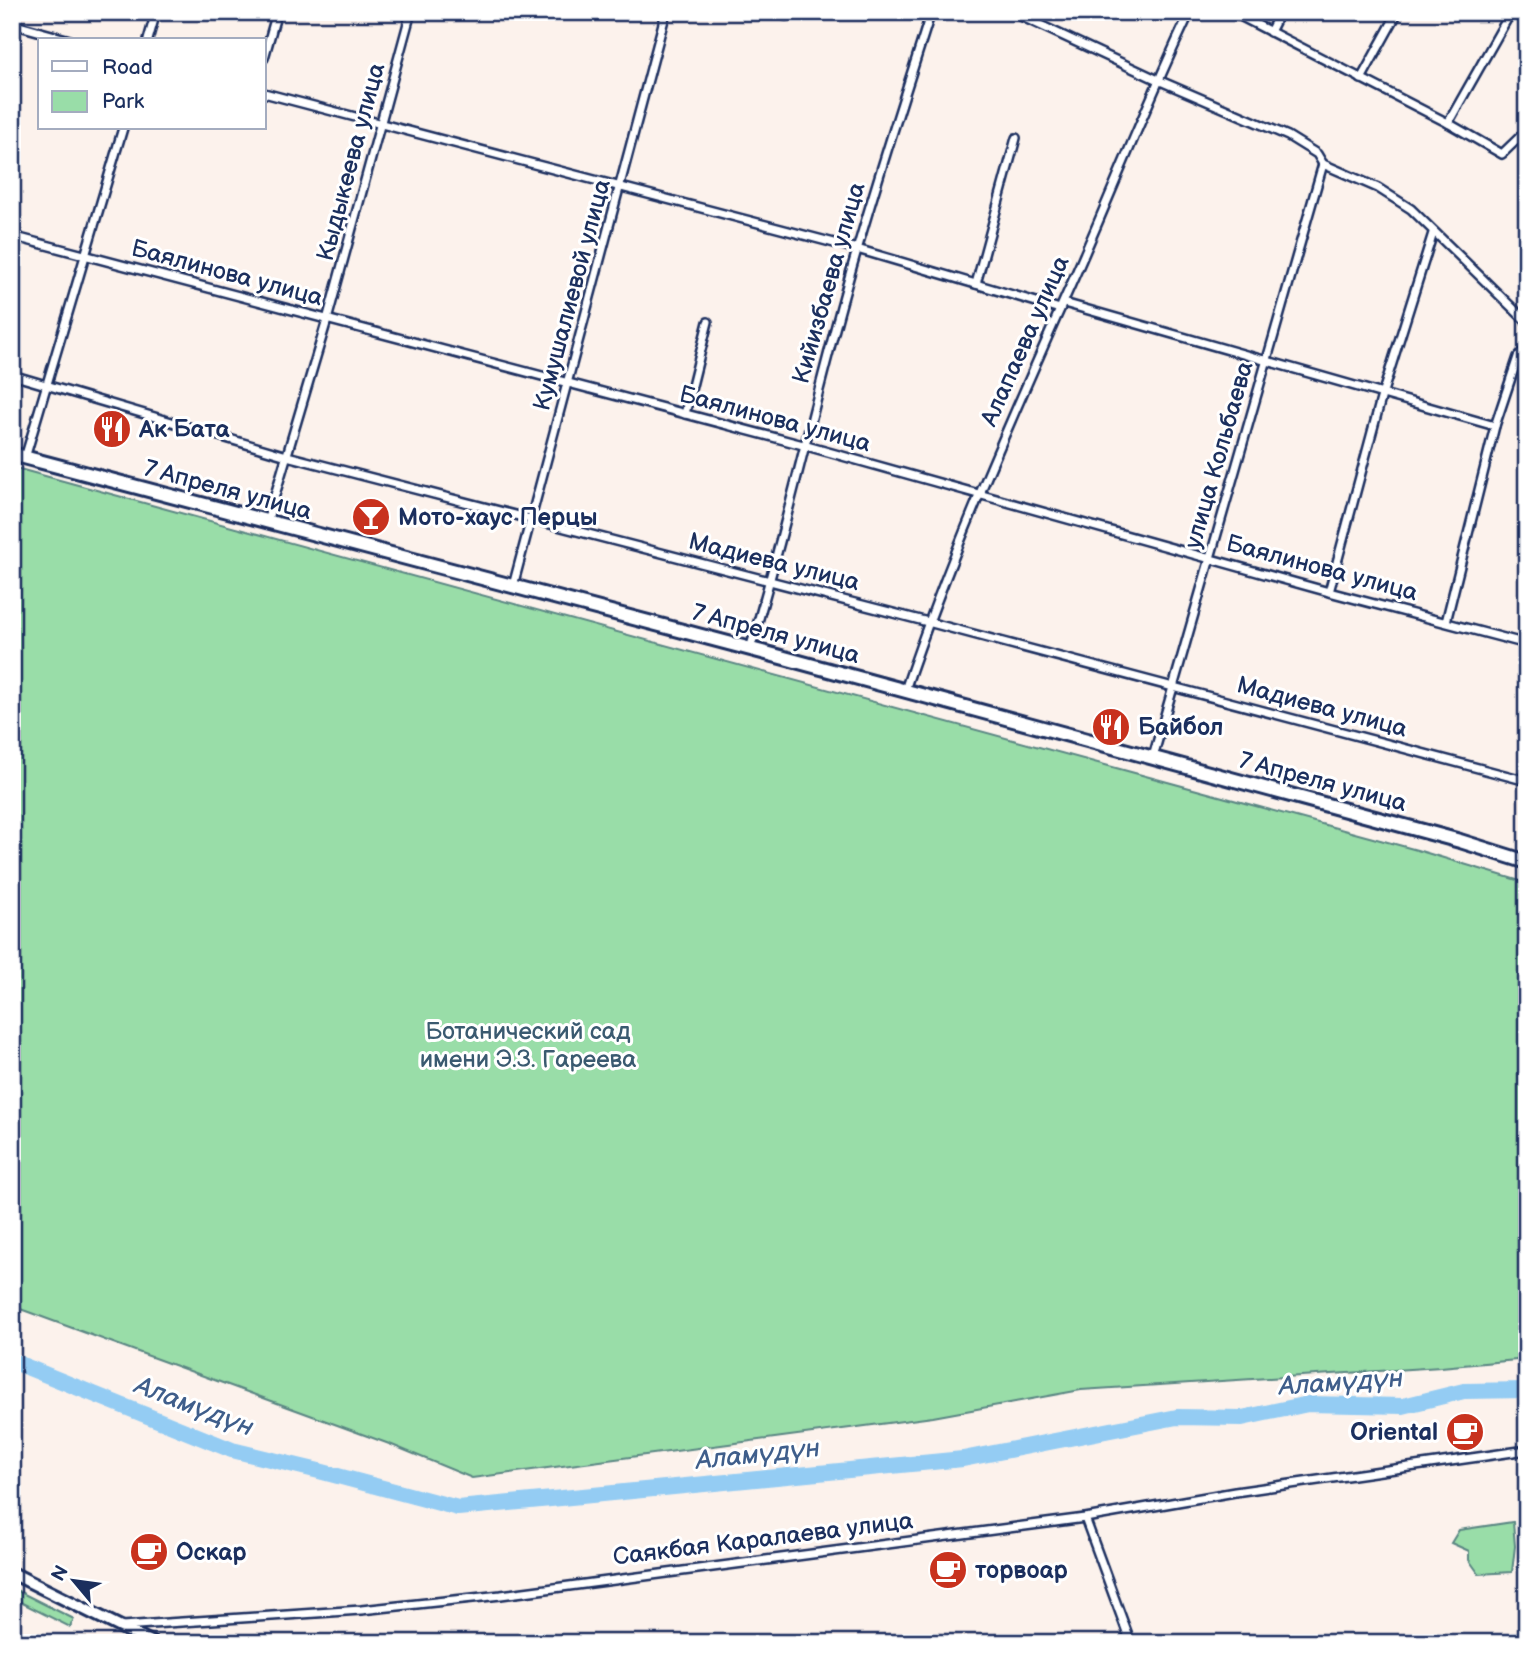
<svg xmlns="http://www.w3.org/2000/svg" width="1539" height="1655" viewBox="0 0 1539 1655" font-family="'Balsamiq Sans',sans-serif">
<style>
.green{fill:#99dda8;stroke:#5a8683;stroke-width:2}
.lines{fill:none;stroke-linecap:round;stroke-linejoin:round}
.river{stroke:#94ccf3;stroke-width:16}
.minor-casing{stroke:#1b2f5e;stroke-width:12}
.secondary-casing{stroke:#1b2f5e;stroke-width:16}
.primary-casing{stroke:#1b2f5e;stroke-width:18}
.minor{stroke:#fff;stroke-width:7}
.secondary{stroke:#fff;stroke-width:10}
.primary{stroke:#fff;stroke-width:12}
.labels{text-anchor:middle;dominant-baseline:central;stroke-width:6;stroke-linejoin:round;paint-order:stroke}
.street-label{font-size:24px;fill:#1b2f5e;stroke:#fff}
.poi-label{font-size:24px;font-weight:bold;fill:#1b2f5e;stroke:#fff;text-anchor:start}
.park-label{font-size:24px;fill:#3a5a70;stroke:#fff}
.water-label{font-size:26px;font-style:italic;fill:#3f5e8b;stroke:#fff}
</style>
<rect width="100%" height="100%" fill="#fcf2ec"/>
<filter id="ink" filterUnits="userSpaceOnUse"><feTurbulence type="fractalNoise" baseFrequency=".0143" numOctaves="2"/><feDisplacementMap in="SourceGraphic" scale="14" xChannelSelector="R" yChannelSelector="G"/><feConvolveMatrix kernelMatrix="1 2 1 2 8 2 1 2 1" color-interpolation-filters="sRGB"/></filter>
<g filter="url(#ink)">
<g class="green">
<path d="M12 467 1417 850 1527 883V1359L1441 1367 1081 1390 933 1417 472 1478 392 1445 12 1306Z"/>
<path d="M1513 1522 1515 1546 1512 1572 1479 1574 1469 1560V1551L1451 1543 1459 1530Z"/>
<path d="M12 1588 74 1619 70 1627 12 1598Z"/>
</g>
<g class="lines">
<path class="river" d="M12 1361 232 1450 319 1471 458 1508 963 1459 1177 1417 1242 1418 1308 1404 1403 1406 1464 1391 1527 1390"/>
<defs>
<g id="minor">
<path d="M772 12 786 16"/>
<path d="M1012 12 1158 80 1288 136 1317 154 1323 164 1378 188 1411 209 1527 322"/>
<path d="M1232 12 1448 123 1502 154 1527 130"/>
<path d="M12 24 70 40"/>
<path d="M1270 32 1280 12"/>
<path d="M148 40 156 12"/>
<path d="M264 58 277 12"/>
<path d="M1361 79 1398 12"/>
<path d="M264 93 857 249 1060 309"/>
<path d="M1448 123 1511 12"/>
<path d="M12 236 803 445 1329 592 1527 644"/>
<path d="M976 284 1016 138"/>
<path d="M1064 303 1495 426"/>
<path d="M12 375 287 456 928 622 1527 781"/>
<path d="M685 414 708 322"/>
<path d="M25 458 123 128"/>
<path d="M267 522 327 320 411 12"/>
<path d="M513 586 666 12"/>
<path d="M1329 592 1382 395 1433 233"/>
<path d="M1446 622 1495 426 1518 357 1527 347"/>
<path d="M750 649C790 517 818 382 857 250 880 170 906 91 931 12"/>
<path d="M905 690C950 556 1008 427 1065 298 1108 203 1145 106 1190 12"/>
<path d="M1153 757 1323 164"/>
<path d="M1085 1518 1131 1643"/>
<path d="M122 1626 361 1610 501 1595 1085 1518 1235 1492 1527 1450"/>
</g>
<path id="secondary" d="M12 1573 153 1643"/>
<path id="primary" d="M12 454 766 653 1460 841 1527 862"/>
</defs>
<use href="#minor" class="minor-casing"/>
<use href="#secondary" class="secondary-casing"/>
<use href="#primary" class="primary-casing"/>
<use href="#minor" class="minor"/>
<use href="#secondary" class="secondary"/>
<use href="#primary" class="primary"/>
</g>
</g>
<defs>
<symbol id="restaurant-disc" viewBox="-11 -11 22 22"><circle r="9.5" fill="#c8321e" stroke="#fff"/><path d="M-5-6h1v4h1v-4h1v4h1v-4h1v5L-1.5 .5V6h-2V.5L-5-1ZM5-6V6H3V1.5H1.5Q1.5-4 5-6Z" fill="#fff"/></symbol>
<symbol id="bar-disc" viewBox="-11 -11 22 22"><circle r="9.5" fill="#c8321e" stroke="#fff"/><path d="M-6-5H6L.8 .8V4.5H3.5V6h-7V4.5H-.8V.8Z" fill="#fff"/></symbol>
<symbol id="cafe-disc" viewBox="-11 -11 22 22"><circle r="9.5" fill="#c8321e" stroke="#fff"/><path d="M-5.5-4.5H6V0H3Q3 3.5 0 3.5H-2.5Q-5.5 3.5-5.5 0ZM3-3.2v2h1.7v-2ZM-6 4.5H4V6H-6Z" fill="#fff"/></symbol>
</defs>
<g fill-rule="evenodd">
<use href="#restaurant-disc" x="90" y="407" width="44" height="44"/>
<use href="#bar-disc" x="349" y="495" width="44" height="44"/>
<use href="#restaurant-disc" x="1089" y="705" width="44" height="44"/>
<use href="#cafe-disc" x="1443" y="1410" width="44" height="44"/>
<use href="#cafe-disc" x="127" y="1530" width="44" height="44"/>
<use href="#cafe-disc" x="926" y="1548" width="44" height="44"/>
</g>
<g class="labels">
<g class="street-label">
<text transform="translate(351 162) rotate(-75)">Кыдыкеева улица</text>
<text transform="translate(227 273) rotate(15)">Баялинова улица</text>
<text transform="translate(829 283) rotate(-74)">Кийизбаева улица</text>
<text transform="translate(572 295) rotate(-75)">Кумушалиевой улица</text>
<text transform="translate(1025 341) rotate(-66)">Алапаева улица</text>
<text transform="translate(775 419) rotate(15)">Баялинова улица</text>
<text transform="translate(1219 455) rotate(-74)">улица Кольбаева</text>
<text transform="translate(228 490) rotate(15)">7 Апреля улица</text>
<text transform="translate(774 562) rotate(14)">Мадиева улица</text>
<text transform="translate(1322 568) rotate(15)">Баялинова улица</text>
<text transform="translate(776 634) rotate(15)">7 Апреля улица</text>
<text transform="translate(1322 707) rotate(15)">Мадиева улица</text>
<text transform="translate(1323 782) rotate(15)">7 Апреля улица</text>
<text transform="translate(763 1539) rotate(-7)">Саякбая Каралаева улица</text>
</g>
<g class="poi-label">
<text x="139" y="429">Ак Бата</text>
<text x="398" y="517">Мото-хаус Перцы</text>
<text x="1138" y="727">Байбол</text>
<text x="1438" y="1432" text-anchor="end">Oriental</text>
<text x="176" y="1552">Оскар</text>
<text x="975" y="1570">торвоар</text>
</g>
<g class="park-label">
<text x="528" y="1031">Ботанический сад<tspan x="528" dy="28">имени Э.З. Гареева</tspan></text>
</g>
<g class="water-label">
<text transform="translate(1341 1383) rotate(-4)">Аламүдүн</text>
<text transform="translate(194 1407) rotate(21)">Аламүдүн</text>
<text transform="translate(758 1455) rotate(-6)">Аламүдүн</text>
</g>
</g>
<rect width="1539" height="1655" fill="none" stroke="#fff" stroke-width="42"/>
<rect x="21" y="21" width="1497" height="1613" fill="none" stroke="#1b2f5e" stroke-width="2.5" filter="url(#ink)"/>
<rect x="38" y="38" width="228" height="91" fill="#ffffff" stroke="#a4acbf" stroke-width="2"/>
<rect x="52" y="61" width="35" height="10" fill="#ffffff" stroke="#a4acbf" stroke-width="2"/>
<text x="102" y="74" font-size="21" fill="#1b2f5e">Road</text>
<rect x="52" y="91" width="35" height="21" fill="#99dda8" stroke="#a4acbf" stroke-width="2"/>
<text x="102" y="108" font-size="21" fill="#1b2f5e">Park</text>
<g transform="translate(74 1581) rotate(299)" stroke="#ffffff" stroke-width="5" paint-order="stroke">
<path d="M0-5L12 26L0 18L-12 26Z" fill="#1b2f5e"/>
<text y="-10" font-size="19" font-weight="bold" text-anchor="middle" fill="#1b2f5e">N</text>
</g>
</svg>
